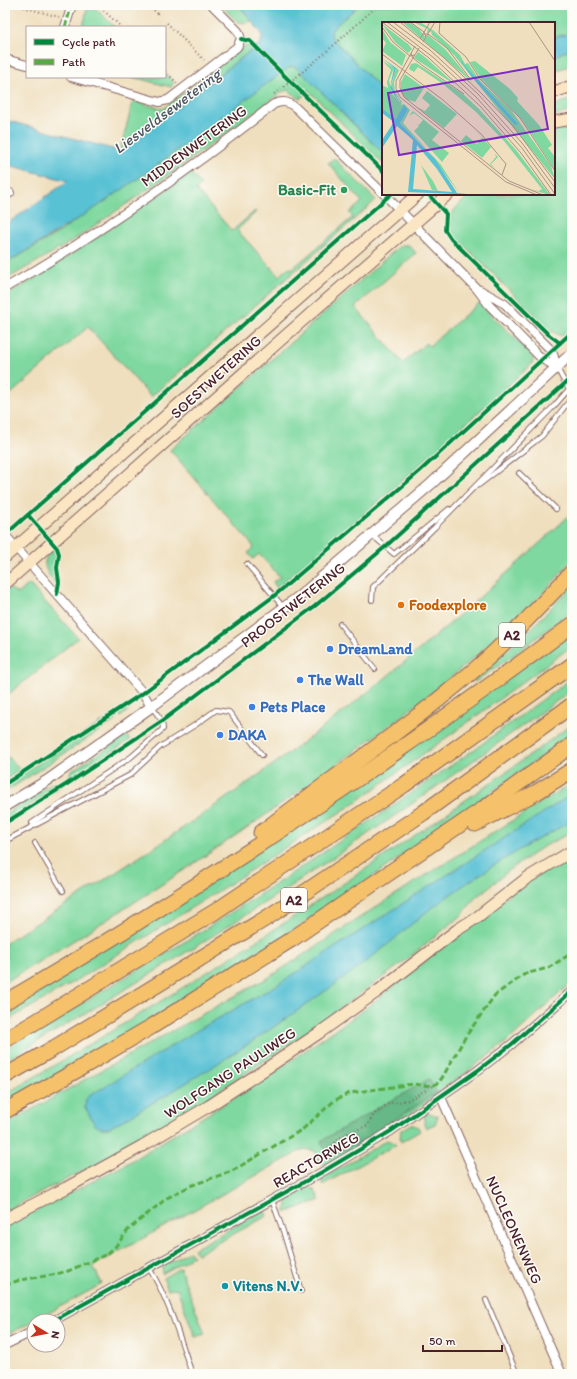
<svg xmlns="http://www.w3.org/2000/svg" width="577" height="1379" viewBox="0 0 577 1379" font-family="Itim,sans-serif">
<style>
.green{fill:#7ed89f;stroke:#647c65}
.forest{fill:#66b886;stroke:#586c58}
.water{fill:#58c1d4;stroke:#517080}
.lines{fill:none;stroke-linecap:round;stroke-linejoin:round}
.service-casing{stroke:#84625e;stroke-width:6}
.minor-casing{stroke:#84625e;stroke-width:10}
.tertiary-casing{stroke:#84625e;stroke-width:12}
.secondary-casing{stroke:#84625e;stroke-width:13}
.motorway-casing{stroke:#84625e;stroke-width:17}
.path{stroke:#84625e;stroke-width:2;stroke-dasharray:1 3;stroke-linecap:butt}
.service{stroke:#fff;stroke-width:4}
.minor{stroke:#fff;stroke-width:8}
.tertiary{stroke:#fff;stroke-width:10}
.secondary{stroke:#fbe6c4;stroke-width:11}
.motorway{stroke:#f5c16b;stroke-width:15}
.quiet{stroke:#57aa44;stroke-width:3;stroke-dasharray:6 3;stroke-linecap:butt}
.cycleway-casing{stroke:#fdfcf7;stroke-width:6}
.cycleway{stroke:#00873e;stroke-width:4}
.leisure-dot{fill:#2e9e5b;stroke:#fdfcf7;stroke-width:1.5}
.food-dot{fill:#e8710a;stroke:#fdfcf7;stroke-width:1.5}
.shop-dot{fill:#3f7fe0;stroke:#fdfcf7;stroke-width:1.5}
.culture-dot{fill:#0f9aa8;stroke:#fdfcf7;stroke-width:1.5}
.labels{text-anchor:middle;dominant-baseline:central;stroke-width:3;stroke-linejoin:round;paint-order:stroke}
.shield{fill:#fdfcf7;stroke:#806168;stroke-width:1}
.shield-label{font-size:14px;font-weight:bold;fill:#4a1f2b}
.street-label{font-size:15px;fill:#4a1f2b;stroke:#fdfcf7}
.leisure-label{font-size:15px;font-weight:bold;fill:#27864d;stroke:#fdfcf7;text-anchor:end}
.food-label{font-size:15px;font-weight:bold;fill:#c56008;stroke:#fdfcf7;text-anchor:start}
.shop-label{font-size:15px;font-weight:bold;fill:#366cbe;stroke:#fdfcf7;text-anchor:start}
.culture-label{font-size:15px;font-weight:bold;fill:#0d838f;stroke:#fdfcf7;text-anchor:start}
.water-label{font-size:16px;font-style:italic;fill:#4f5866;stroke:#fdfcf7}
.inset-road{fill:none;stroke:#ad9283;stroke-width:1}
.view{fill:#7b2cbf;fill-opacity:0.15;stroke:#7b2cbf;stroke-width:2}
.inset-edge{fill:none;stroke:#4a1f2b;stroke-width:2}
</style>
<rect width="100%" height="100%" fill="#fdfcf7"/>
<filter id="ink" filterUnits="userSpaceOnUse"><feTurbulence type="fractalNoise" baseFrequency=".025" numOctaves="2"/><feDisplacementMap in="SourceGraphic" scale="8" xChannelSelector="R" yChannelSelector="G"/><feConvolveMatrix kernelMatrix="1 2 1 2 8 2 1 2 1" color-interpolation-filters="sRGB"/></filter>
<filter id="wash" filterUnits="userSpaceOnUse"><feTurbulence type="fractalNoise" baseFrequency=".012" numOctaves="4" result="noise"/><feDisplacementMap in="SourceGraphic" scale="16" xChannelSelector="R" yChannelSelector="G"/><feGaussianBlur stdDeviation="0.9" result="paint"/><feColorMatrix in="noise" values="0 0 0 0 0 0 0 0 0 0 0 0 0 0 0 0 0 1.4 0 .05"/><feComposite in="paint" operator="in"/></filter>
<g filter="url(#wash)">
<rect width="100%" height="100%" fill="#efdfbe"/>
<g class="green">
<path d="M88 5H92L115 27H83Z"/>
<path d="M221 5H239L252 21C236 27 232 16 221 5Z"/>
<path d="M292 5H315C307 13 301 14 292 5Z"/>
<path d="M359 5H572V34L558 36 554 38V23H383V91L332 38 330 33 333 28Z"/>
<path d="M250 44 254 48 120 151 133 101 163 109 245 46Z"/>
<path d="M572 50V65L554 71V57L563 52Z"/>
<path d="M293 66 297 68 383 153V164L308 90 300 99 288 90 282 92 172 173 71 242 5 280V264L61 231 288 68Z"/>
<path d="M165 74 174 82 171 87 132 77H165Z"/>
<path d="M572 99V111L554 116V105Z"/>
<path d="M572 124V326L562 336 559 335 550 330 455 237C444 215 455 208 471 194H554V128Z"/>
<path d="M334 158 376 200 151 397 88 327 5 399V296L42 274 191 173 201 185 196 190 232 231 255 211 256 212 237 230 279 276 286 269 293 268 353 217 349 213 362 202 328 163Z"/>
<path d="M402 245H409L416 253 355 307 403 363 426 343 429 346 479 303 534 357 532 364C448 440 365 516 277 588L273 582 280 577 259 554 253 559 248 553 254 547 170 450 396 249Z"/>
<path d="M572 513V560C560 574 548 589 534 602 475 662 407 713 339 763 231 841 120 914 5 982V943C112 876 217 808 317 732 406 664 490 590 572 513Z"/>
<path d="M54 549 56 556 54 569 56 584C46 573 38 560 54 549Z"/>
<path d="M29 584 78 638 5 697V592L10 588 18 594Z"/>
<path d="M572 586V611L514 655 475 682 473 680 527 633Z"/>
<path d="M572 634V646L467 723 350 806 234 881 74 982 5 1022V1009Z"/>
<path d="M572 678V690C449 779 324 867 195 947 132 986 69 1023 5 1061V1049L191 938 279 882 376 817 475 749Z"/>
<path d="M133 702 130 708 121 717 118 712Z"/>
<path d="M113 715 116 720 5 792V785Z"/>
<path d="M572 724V735L354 890 250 958 102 1049 5 1105V1094C151 1010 293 920 431 824 478 791 526 759 572 724Z"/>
<path d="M127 735 130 740 70 780 69 776 71 771Z"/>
<path d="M5 754 20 770 5 780Z"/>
<path d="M53 783 54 785 58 784 61 786 5 821V814Z"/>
<path d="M572 783V832L543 847 511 869 474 899 462 915 401 964 312 1029 230 1084 166 1124 102 1161 5 1211V1125L84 1080 271 976 382 903Z"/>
<path d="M572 855V982L509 1040 421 1106 366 1144 323 1166 315 1151 304 1149 293 1155 93 1266 102 1284 23 1327 5 1335V1227L126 1164 260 1082 365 1009 516 889Z"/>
<path d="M429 1113 438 1116 435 1124 426 1128 424 1124 425 1115Z"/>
<path d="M411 1124 418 1127 420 1131 401 1142 400 1139 401 1130Z"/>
<path d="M387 1140 394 1143 396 1145 322 1185V1179Z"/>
<path d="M310 1186 316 1192 320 1200 284 1213 287 1205V1199Z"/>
<path d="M264 1210 267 1216 197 1254 194 1249Z"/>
<path d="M190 1251 193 1256 162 1274 163 1266Z"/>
<path d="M180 1268 205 1334 195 1337 177 1288 168 1290 163 1278Z"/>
</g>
<path class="forest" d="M429 1079 437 1092 362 1142 329 1158 321 1141Z"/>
<g class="water">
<path d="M239 5H292C301 14 307 13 315 5H359L333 28 331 33 332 38 383 91V153L297 68 293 66 288 68 156 166 97 207 5 264V225L68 181 5 164V120L120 151 261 43 262 34Z"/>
<path d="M572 34V50L563 52 554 57V38L558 36Z"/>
<path d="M572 794V821C524 846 479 873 436 905 417 918 400 935 382 949 362 965 342 980 321 994 253 1043 182 1087 109 1128H101L95 1125 85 1107 86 1099 89 1096 191 1034 277 985Z"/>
</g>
</g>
<g filter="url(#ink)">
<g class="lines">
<defs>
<g id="service">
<path d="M519 473 556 509"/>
<path d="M479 485 542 436 566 405 572 399"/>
<path d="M372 535 394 554 449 509"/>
<path d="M247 564 284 608"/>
<path d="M372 600 373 587 435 527 555 405 569 389 565 383 557 368"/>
<path d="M340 624 375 669"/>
<path d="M32 823 131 757 163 729 162 721 152 707"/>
<path d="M5 841 130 775 160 747 195 725 216 710 229 712 262 755"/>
<path d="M35 843 63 891"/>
<path d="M272 1200 283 1231 301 1291"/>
<path d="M149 1268C169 1300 180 1338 192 1374"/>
<path d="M486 1300 517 1374"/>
</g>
<g id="minor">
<path d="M65 27 72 5"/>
<path d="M5 59 27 65"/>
<path d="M71 77 159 102 168 100 237 47 241 39 238 31 212 5"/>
<path d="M384 194 477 289 489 305 542 359 557 367"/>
<path d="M5 195 10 193"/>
<path d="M5 288C99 234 189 171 274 104 284 100 288 102 296 108L383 193"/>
<path d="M480 290 505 304 552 351 557 367"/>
<path d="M5 535 143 693 151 707"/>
<path d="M441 1097 562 1374"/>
<path d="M53 1321 322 1172 391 1131 477 1071 512 1044 572 991"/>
<path d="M5 1345 34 1331"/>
</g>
<path id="tertiary" d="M5 806 48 780 151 707 301 595 431 484 572 353"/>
<g id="secondary">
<path d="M554 92 572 86"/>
<path d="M554 122 572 119"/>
<path d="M5 557 418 194"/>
<path d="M5 584 309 315 448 194"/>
<path d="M5 1219 66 1188 142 1146 209 1106 264 1070 319 1033 378 991 457 930 476 918 527 878 572 851"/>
</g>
<g id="motorway">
<path d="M475 824 537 792 572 770"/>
<path d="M261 833C336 774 418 721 489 657 518 630 545 601 572 572"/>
<path d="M5 1002C130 930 250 852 369 771 437 723 506 675 572 625"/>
<path d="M5 1040 37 1021 216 911 404 785 572 665"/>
<path d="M5 1076 54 1048 268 917 423 813 572 705"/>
<path d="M5 1111 79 1069 151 1027 292 939 480 811 572 745"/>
</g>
</defs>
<use href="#service" class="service-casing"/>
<use href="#minor" class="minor-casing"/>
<use href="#tertiary" class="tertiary-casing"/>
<use href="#secondary" class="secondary-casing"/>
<use href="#motorway" class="motorway-casing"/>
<g class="path">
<path d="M16 5 59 17"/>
<path d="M98 5 121 27"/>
<path d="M148 5 158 14"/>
<path d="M167 23 204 60"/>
<path d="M165 71 177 83"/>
<path d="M274 94C311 67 344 36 378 5"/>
<path d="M315 1163 339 1138 348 1133 367 1126 374 1114 387 1104 408 1100 433 1086"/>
</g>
<use href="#service" class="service"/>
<use href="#minor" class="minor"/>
<use href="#tertiary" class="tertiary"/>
<use href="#secondary" class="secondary"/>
<use href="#motorway" class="motorway"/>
<g class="quiet">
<path d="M65 27 72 5"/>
<path d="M5 1285 20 1280 52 1275 68 1271 107 1254 115 1247 129 1229 167 1198 190 1186 232 1171 303 1129 335 1100 350 1093 413 1084 431 1086 438 1083 442 1078 466 1036 495 995 525 974 548 968 572 953"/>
</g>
<defs>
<g id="cycleway">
<path d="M241 39 250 41 255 46C296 89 341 129 383 171"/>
<path d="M428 194 446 214 445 230 451 239 548 334 560 343"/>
<path d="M28 515 57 548 59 554 57 568 59 582 57 594"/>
<path d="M5 535 391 194"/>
<path d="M5 784 143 693 274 596 420 471 572 332"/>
<path d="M5 823 67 784 162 721 315 606 385 547 438 499 572 377"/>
<path d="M53 1321 322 1172 391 1131 477 1071 512 1044 572 991"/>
</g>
</defs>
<use href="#cycleway" class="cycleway-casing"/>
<use href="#cycleway" class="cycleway"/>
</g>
</g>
<circle class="leisure-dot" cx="344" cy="190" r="4"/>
<circle class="food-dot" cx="401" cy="605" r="4"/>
<g class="shop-dot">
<circle cx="330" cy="649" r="4"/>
<circle cx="300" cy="680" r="4"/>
<circle cx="252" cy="707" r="4"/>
<circle cx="220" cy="735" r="4"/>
</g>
<circle class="culture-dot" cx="225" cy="1286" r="4"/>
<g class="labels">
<g class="shield">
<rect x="499" y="623" width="26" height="24" rx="3"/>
<rect x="281" y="888" width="26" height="24" rx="3"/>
</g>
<g class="shield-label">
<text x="512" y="635">A2</text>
<text x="294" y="900">A2</text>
</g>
<g class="street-label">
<text transform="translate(194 146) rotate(-36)">MIDDENWETERING</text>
<text transform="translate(216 377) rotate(-42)">SOESTWETERING</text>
<text transform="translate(293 605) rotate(-38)">PROOSTWETERING</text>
<text transform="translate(230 1073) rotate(-33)">WOLFGANG PAULIWEG</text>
<text transform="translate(316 1160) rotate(-30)">REACTORWEG</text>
<text transform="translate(514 1230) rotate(66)">NUCLEONENWEG</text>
</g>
<g class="leisure-label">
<text x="336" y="190">Basic-Fit</text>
</g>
<g class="food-label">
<text x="409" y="605">Foodexplore</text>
</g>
<g class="shop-label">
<text x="338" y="649">DreamLand</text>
<text x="308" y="680">The Wall</text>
<text x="260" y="707">Pets Place</text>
<text x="228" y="735">DAKA</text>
</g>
<g class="culture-label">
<text x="233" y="1286">Vitens N.V.</text>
</g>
<g class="water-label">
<text transform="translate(167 111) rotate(-37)">Liesveldsewetering</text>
</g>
</g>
<g transform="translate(382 22)">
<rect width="173" height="173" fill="#efdfbe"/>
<path d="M20 0H27L37 7 44 16 46 13 63 27 90 60ZM31 0H38L52 9 78 33 83 42 86 41 98 59 129 88 169 144 173 157 72 33 50 13 49 9 45 11 46 7ZM0 2 44 36 75 64 32 36 36 30 25 21 30 27 26 31 13 20ZM0 7 8 20 24 33 20 44 0 29 4 21 0 16ZM3 37 17 48 12 60 13 70 20 80 19 83 22 82 28 88 21 101 59 143 77 171 47 130 18 101 26 88 22 85 14 97 0 86V63L6 66 5 60 9 48 1 39 12 46 7 58 10 72 19 81 9 65 14 46ZM93 39 128 67 136 76 135 79 157 103 170 123 166 126 173 135V148L140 98 100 58 88 40ZM34 41 81 72 97 87 134 128 168 173 147 167 157 169 160 167 122 119 94 90 61 62 36 45 32 50 27 47 29 42ZM23 52 42 66 33 80 24 77 19 70V60ZM45 69 75 92 62 106 35 85 43 89 48 83 40 76ZM31 89 57 110 50 118 67 131 60 140 32 109 37 104 35 102 37 103 41 98 32 91 27 94ZM92 107 109 125 100 136 108 142 114 135 113 132 116 135 109 142 114 147 79 119 84 113 95 122 100 116ZM39 143 51 159 56 169 50 168Z" fill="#7ed89f"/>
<path d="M0 36 14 46 9 63 18 82 8 66 12 46ZM79 38 83 44 136 102 133 103 89 54 80 41ZM22 83 26 88 18 101 53 137 75 171 96 173 26 170 31 118 15 104 0 126V118L12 100 0 91V86L14 97ZM35 123 55 147 70 170 31 167Z" fill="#58c1d4" fill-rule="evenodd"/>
<path class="inset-road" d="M0 0 47 36 98 84 139 131 169 173M5 0 52 36 94 75 140 126 173 172M11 0 48 28 96 72 140 121 173 166M18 0 61 35 100 72 131 104 173 160M28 0 42 10 44 15M58 0 57 11 84 35 98 57 138 96 173 149M147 0 173 39M0 5 11 20 28 34 33 33M41 12H46L65 26 89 58M38 17 48 0M41 20 53 0M33 24 14 59V67L18 75 124 160 155 173M37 26 18 58V66L22 75 127 159 161 173M29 31 31 36 41 44 82 72M0 32 61 78 99 112 124 142 120 153"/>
<path class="view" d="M155 45 166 107 17 133 6 71Z"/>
<rect width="173" height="173" class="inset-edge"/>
</g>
<rect width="577" height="1379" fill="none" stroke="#fdfcf7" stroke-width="20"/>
<rect x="26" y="26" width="140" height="52" fill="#fdfcf7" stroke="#b5a4a5"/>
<rect x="34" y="39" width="20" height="6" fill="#00873e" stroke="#b5a4a5"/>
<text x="62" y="46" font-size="12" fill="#4a1f2b">Cycle path</text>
<rect x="34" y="59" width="20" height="6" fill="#57aa44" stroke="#b5a4a5"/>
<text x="62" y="66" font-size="12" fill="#4a1f2b">Path</text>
<g transform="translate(46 1333) rotate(100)"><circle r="19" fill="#fdfcf7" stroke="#b5a4a5"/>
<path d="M0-3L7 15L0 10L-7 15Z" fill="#c8321e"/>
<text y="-6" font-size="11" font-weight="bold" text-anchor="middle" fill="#4a1f2b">N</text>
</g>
<path d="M423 1345v6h79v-6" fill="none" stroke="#4a1f2b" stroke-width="2"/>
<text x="429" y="1345" font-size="12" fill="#4a1f2b" stroke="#fdfcf7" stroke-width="3" paint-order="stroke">50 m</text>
</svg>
